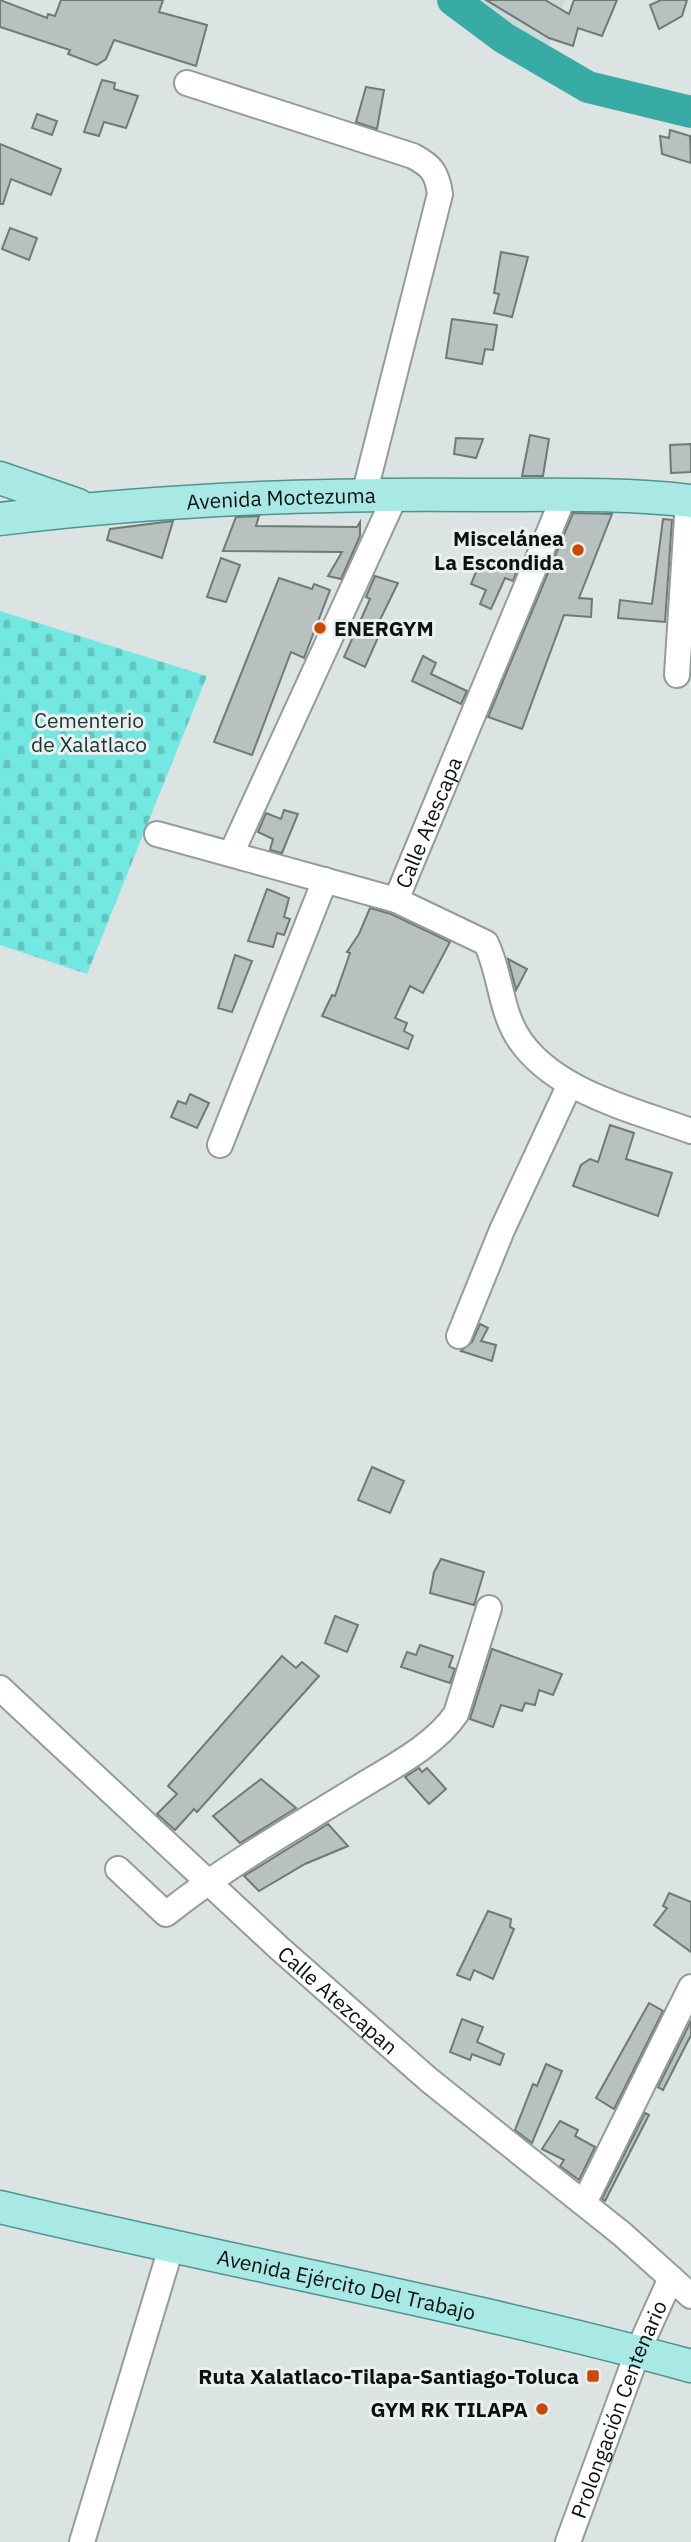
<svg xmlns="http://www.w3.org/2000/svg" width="691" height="2542" viewBox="0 0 691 2542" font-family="'IBM Plex Sans',sans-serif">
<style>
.built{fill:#c9dad9}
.cemetery{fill:url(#cemetery-stones)}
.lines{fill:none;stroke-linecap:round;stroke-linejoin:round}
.river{stroke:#39aba5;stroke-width:32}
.building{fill:#b9c1c0;stroke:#717978;stroke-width:2}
.minor-casing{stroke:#949c9b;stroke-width:28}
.major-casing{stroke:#4d948f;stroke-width:35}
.minor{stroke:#fff;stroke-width:24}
.major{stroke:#a9e9e5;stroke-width:32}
.poi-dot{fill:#cd4802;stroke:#e8f1f0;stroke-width:2.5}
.labels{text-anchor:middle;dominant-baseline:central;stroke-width:6;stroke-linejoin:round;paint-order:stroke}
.street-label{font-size:21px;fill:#0d100f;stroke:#e8f1f0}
.poi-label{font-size:21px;font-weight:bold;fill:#0d100f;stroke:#e8f1f0;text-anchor:end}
.park-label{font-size:21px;fill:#1c3433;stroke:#e8f1f0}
</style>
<defs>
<pattern id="cemetery-stones" width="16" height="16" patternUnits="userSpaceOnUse" patternTransform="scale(1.75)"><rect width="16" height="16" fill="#73e8e1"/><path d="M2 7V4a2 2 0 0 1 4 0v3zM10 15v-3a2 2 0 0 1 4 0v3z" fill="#62c6c0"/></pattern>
</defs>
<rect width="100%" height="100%" fill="#dbe3e3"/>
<path class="built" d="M439 0H565L541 66Z"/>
<path class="cemetery" d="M0 611 207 676 87 974 0 945Z"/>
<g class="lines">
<path class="river" d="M453 0 504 38 588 87 691 112"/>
</g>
<g class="building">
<path d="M0 0 47 18 48 14 55 16 61 0H163L159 12 207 25 196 66 114 40 106 59 97 65 68 54 70 50 0 27Z"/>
<path d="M486 0H545L569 14 574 0H617L602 36 578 28 573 46 549 38Z"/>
<path d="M661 0H687L682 16 659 29 650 5Z"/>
<path d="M102 80 115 83 114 89 138 96 126 128 104 122 99 136 84 132Z"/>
<path d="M366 87 384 90 377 129 356 122Z"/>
<path d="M37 114 57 121 52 135 32 128Z"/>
<path d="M670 130 690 136 691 163 662 154 660 136 669 138Z"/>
<path d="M0 144 61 169 51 195 11 179 3 204H0Z"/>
<path d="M10 228 37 238 29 260 2 249Z"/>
<path d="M501 252 528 257 512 317 494 313 499 294 494 293Z"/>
<path d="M452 319 497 325 493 350 485 349 482 364 446 358Z"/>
<path d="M530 435 549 439 543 476H522Z"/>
<path d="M456 438 483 439 476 458 454 454Z"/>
<path d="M691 444V472L671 473 670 445Z"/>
<path d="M573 513 612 514 579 598 592 599 591 617 564 615 522 729 488 717Z"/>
<path d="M259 516 256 526 357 527 360 522V536L341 579 328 576 342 552 223 551 236 517Z"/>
<path d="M663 519 672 520 665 622 618 618 620 600 652 604Z"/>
<path d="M173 521 162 558 107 540 110 529Z"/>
<path d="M221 558 240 565 226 602 207 597Z"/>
<path d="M497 559 518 567 513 581 505 578 491 609 480 604 486 590 471 584 478 567 492 572Z"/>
<path d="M375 576 398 583 375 630 380 633 365 667 344 657 370 599 366 597Z"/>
<path d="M279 578 312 589 314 584 330 590 304 658 291 652 252 755 214 742Z"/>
<path d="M423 656 436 663 431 674 467 691 461 704 412 681Z"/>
<path d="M284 810 298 814 282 853 270 850 273 839 258 832 266 813 281 819Z"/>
<path d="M267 889 289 898 284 917 290 919 284 935 277 933 273 947 248 941Z"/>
<path d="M370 908 391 914 450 942 423 993 410 986 395 1018 407 1023 404 1031 413 1036 408 1049 322 1016 332 995 335 996 350 953 347 952 359 934Z"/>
<path d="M235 955 252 961 232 1012 218 1008Z"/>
<path d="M508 959 527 969 516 990 512 974Z"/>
<path d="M190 1094 209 1103 197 1128 171 1117 178 1101 186 1104Z"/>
<path d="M610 1125 634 1133 626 1159 672 1173 658 1216 573 1186 581 1165 590 1159 598 1162Z"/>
<path d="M480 1324 488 1328 481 1341 496 1345 492 1361 461 1351 472 1342Z"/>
<path d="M372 1467 404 1481 390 1513 358 1500Z"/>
<path d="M441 1559 484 1572 474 1605 430 1593 434 1572Z"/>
<path d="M335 1616 358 1625 347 1652 325 1643Z"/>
<path d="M420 1645 453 1656 449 1667 455 1669 450 1683 401 1667 407 1652 416 1655Z"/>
<path d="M492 1649 562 1674 553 1695 539 1690 535 1705 525 1703 522 1711 501 1705 493 1727 470 1719Z"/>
<path d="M282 1656 296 1668 302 1662 319 1676 197 1812 194 1809 175 1830 157 1814 177 1794 168 1786Z"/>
<path d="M419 1768 422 1772 427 1768 446 1789 429 1804 405 1777Z"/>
<path d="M261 1779 296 1808 240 1843 213 1816Z"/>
<path d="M328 1824 348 1846 305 1864 259 1891 244 1876Z"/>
<path d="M669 1893 691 1902V1952L654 1925 667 1908 663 1906Z"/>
<path d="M488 1911 511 1919 510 1927 514 1929 493 1979 474 1970 470 1980 457 1975Z"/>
<path d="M649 2003 663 2011 614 2109 596 2098Z"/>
<path d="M462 2019 483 2027 477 2042 504 2054 500 2065 472 2054 470 2060 450 2052Z"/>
<path d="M691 2021V2035L663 2090 658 2087Z"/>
<path d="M546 2064 562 2071 532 2143 515 2130 533 2084 537 2086Z"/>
<path d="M645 2113 649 2115 605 2201 602 2199Z"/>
<path d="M560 2121 578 2130 575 2136 595 2147 579 2180 560 2166 564 2160 542 2149Z"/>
</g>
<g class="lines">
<defs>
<g id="minor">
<path d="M187 83 413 156C432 166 437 173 440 194L364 495"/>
<path d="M677 675 688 501"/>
<path d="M157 834 396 900 486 943C500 972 500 1006 516 1034 549 1091 634 1110 691 1131"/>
<path d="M231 854 396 494"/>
<path id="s1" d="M396 900 564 496"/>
<path d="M220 1145 325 880"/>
<path d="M459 1336 502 1230 570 1084"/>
<path id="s2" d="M0 1688 279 1948 429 2080 622 2234 691 2296"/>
<path d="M118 1869 166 1914C226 1866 293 1828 358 1788 392 1767 434 1746 456 1714L489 1608"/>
<path d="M584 2203 691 1987"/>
<path d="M82 2542 171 2248"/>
<path id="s3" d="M568 2542 638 2351 671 2278"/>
</g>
<g id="major">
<path d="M0 478 78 505"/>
<path id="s4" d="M0 519C160 499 322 493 484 495 553 495 622 493 691 501"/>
<path id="s5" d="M0 2207C230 2262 463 2304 691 2366"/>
</g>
</defs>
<use href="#minor" class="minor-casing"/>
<use href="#major" class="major-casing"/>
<use href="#minor" class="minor"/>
<use href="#major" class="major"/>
</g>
<g class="poi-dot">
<circle cx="578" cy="550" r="7"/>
<circle cx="320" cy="628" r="7"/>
<rect x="586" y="2369" width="14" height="14" rx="3.5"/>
<circle cx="542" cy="2409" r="7"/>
</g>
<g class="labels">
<g class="street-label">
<text stroke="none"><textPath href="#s4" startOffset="282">Avenida Moctezuma</textPath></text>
<text stroke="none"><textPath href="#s1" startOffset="84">Calle Atescapa</textPath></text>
<text stroke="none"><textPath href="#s2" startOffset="460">Calle Atezcapan</textPath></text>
<text stroke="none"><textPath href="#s5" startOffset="355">Avenida Ejército Del Trabajo</textPath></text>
<text stroke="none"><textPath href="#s3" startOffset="142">Prolongación Centenario</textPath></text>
</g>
<g class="poi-label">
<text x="564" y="538">Miscelánea<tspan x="564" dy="24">La Escondida</tspan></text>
<text x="334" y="628" text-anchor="start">ENERGYM</text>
<text x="579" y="2376">Ruta Xalatlaco-Tilapa-Santiago-Toluca</text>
<text x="528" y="2409">GYM RK TILAPA</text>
</g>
<g class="park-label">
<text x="89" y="720">Cementerio<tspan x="89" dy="24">de Xalatlaco</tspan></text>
</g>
</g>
</svg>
